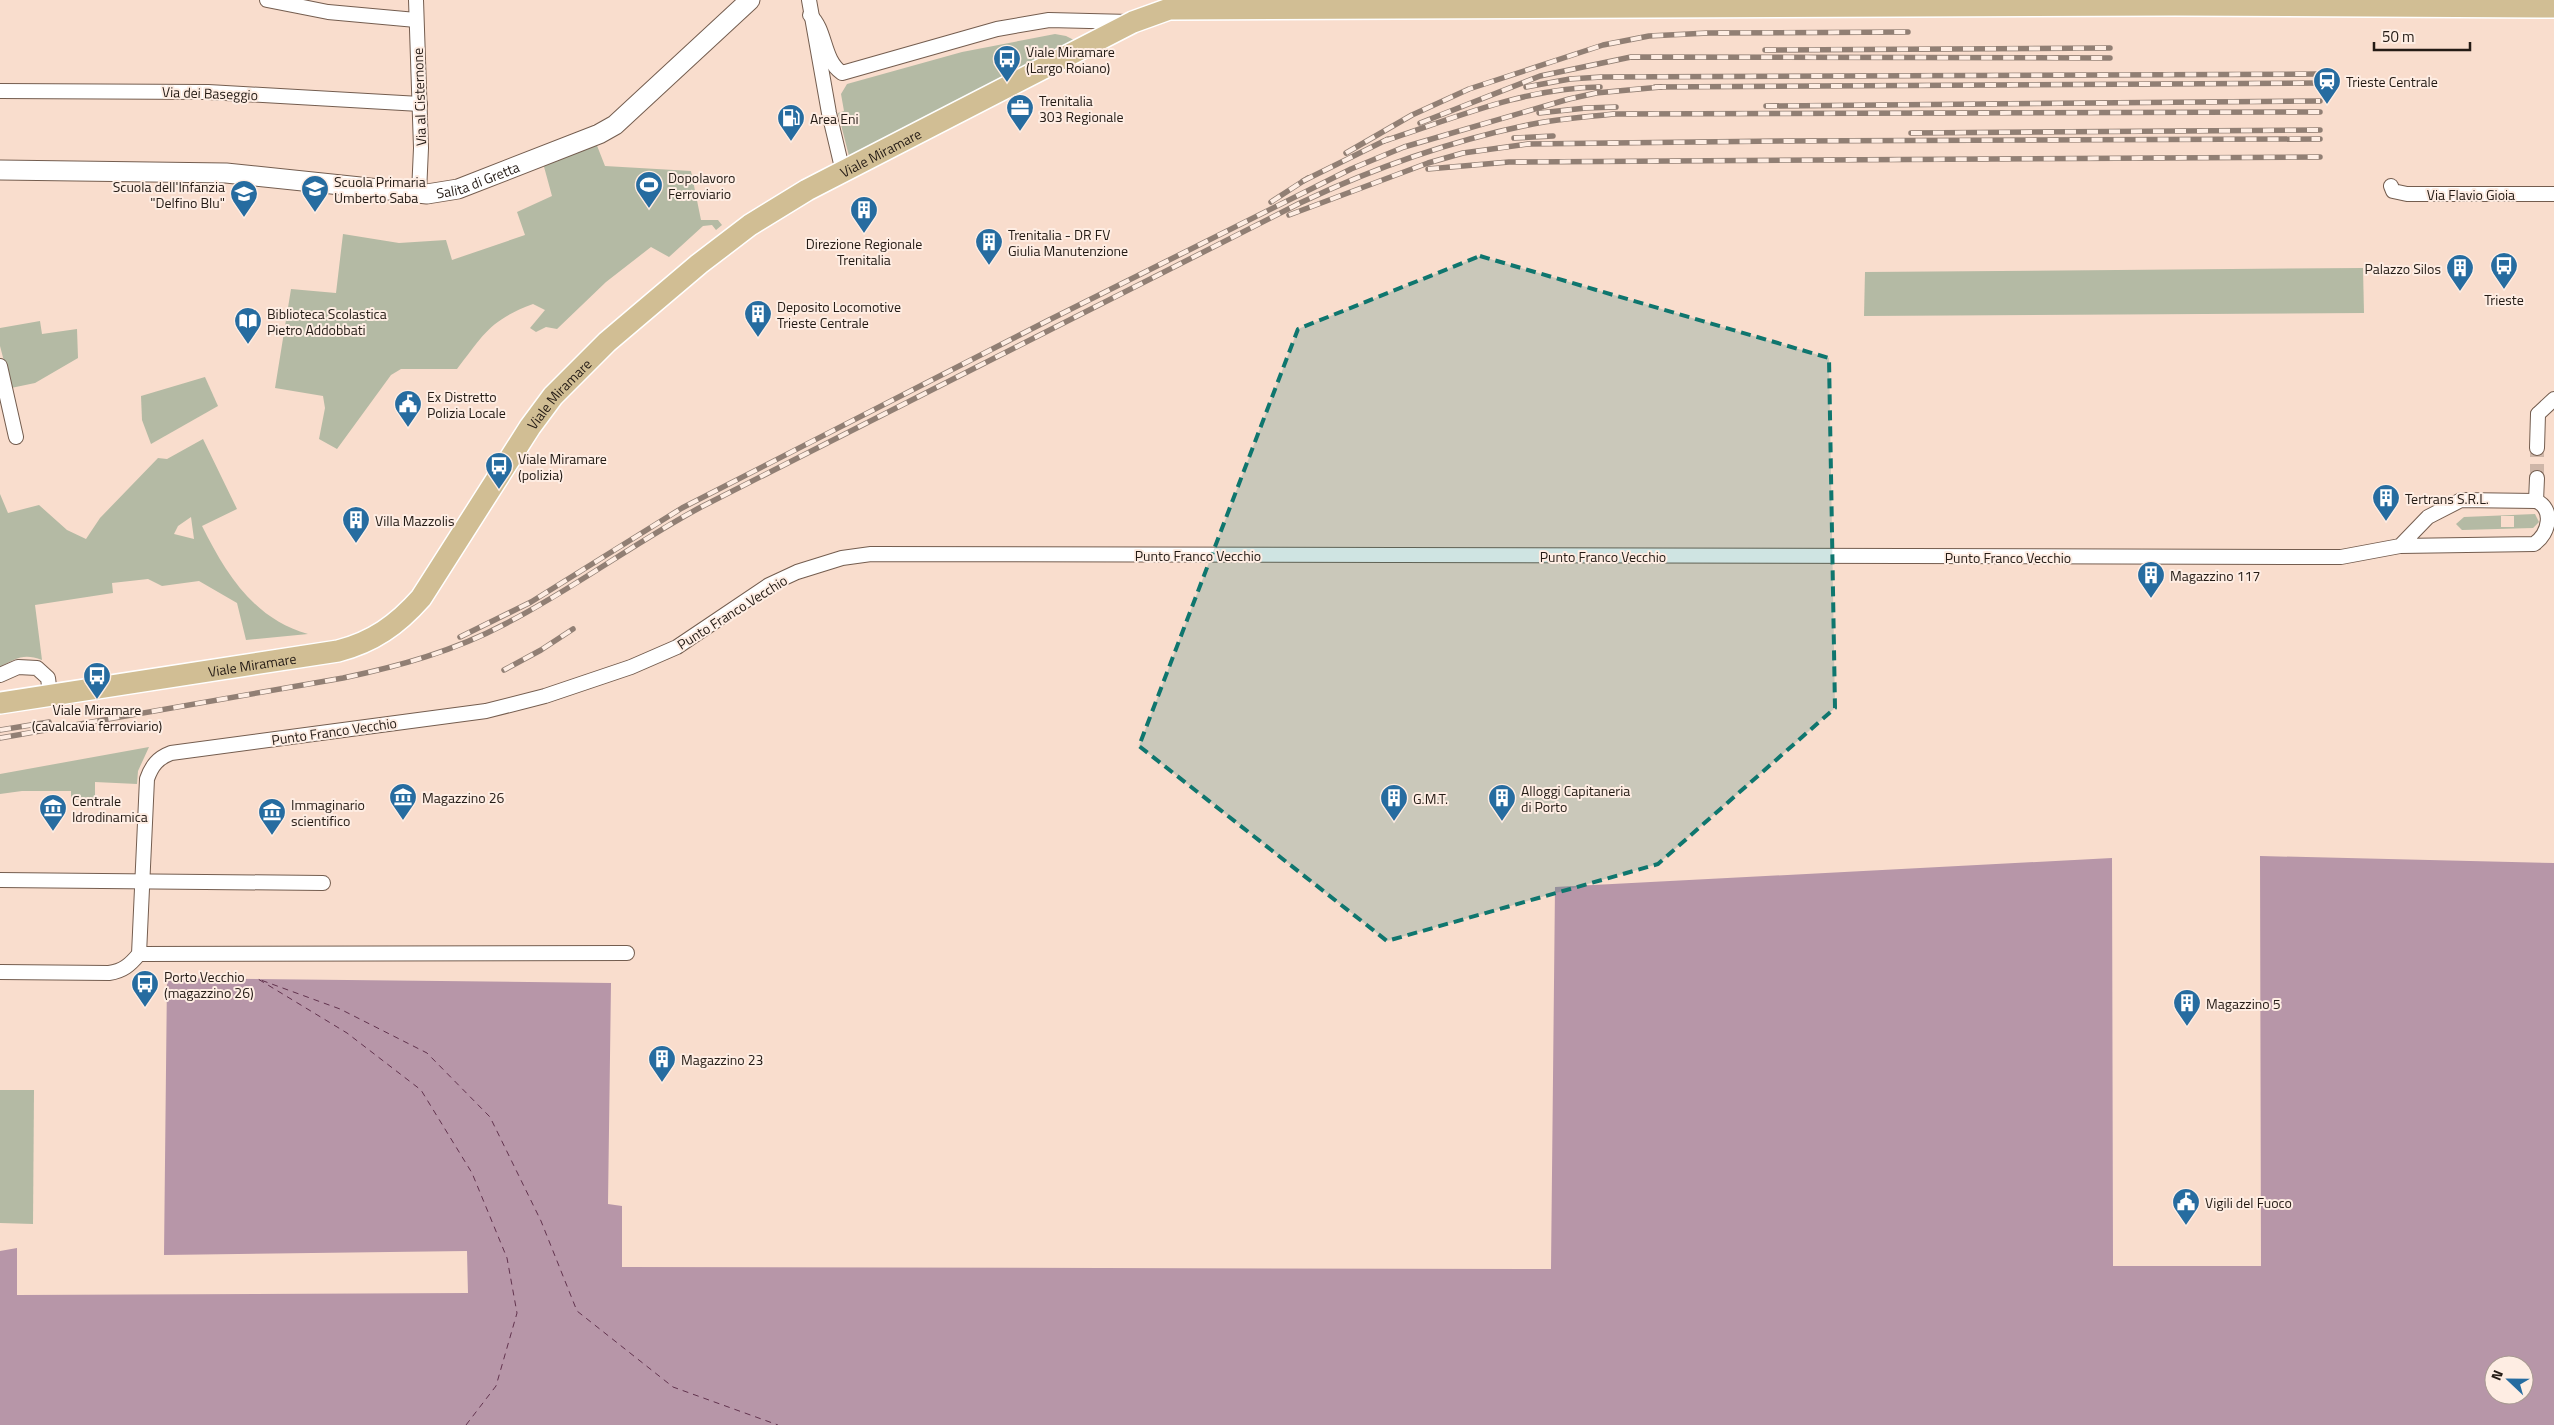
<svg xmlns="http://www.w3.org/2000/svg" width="2554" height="1425" viewBox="0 0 2554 1425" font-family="'Titillium Web',sans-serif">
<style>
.green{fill:#b4baa4;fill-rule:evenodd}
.water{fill:#b796a8;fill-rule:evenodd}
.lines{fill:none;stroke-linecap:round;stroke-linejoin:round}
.ferry{stroke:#62334e;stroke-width:1;stroke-dasharray:6 5;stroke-linecap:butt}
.street-tunnel{stroke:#ceb6a8;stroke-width:14;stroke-dasharray:14 7;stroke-linecap:butt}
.street-casing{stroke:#745d4f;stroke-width:16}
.secondary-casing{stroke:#745d4f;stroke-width:21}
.primary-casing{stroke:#fff;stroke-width:24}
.street{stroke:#fff;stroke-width:14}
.secondary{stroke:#fff;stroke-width:19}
.primary{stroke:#d1be94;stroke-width:21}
.rail-casing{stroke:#917f74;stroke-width:5.5}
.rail{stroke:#feede3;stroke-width:4;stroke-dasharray:11;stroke-linecap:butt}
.marked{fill:#0f766e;fill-opacity:0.2;stroke:#0f766e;stroke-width:4;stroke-dasharray:10 6;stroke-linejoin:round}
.labels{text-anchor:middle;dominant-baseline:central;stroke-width:4;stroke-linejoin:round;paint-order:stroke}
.poi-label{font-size:14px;fill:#241b15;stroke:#feede3;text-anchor:start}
.street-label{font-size:14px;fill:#241b15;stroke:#feede3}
</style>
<rect width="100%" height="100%" fill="#f9ddcd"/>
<g class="green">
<path d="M1055 34 1066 36 1076 41 849 156 838 113 844 111 841 94 847 84 962 52Z"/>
<path d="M596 143 605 166 691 171 701 220H718L722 225 716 230 712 225 703 226 669 257 651 247 606 282 557 329 546 327 536 332 530 328 545 310 533 304C490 320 484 334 457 369H401L391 375 337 449 319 439 325 408 323 396 275 388 291 289 336 293 343 234 399 243 446 240 452 260 525 235 517 212 552 196 543 163Z"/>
<path d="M2363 268 2364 313 1864 316 1865 272Z"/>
<path d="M40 321 42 334 77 329 78 358 35 383 11 388 0 346V328Z"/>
<path d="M205 377 218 406 151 444 142 420 141 396Z"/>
<path d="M203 439 237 509 202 526C226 574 254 619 308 634L246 640 237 603 199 581 162 586 148 579 112 583 113 593 35 605 42 660C24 653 16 658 0 667V494L8 513 39 505 67 530 86 539 100 518 158 458 167 459ZM191 517 194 539 174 534 178 526Z"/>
<path d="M2535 514 2539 522 2533 528 2462 530 2456 524 2464 517ZM2501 516H2514V527H2501Z"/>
<path d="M149 747 138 771 137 784 95 782V799L71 800V791H22L0 794V774Z"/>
<path d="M0 1090H34L33 1224 0 1223Z"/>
</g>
<path class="water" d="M2260 856 2554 863V1425H0V1251L17 1248V1295L468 1293 467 1251 164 1255 167 978 611 983 608 1204 622 1206V1267L1551 1269 1555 887 2112 858 2113 1266H2261ZM2494 1365H2524V1395H2494Z"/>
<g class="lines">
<path class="ferry" d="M466 1425 496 1386 517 1313 507 1258 472 1173 421 1090 347 1033 258 979 340 1009 427 1053 490 1117 541 1221 577 1311 673 1387 778 1425"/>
<path class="street-tunnel" d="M2537 478V448"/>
<defs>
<g id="street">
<path d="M267 0 328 12 416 20"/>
<path d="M416 0 421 148 419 193"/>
<path d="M809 0 829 113 843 172"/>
<path d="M810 15C827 31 822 59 842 73L997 29 1049 20 1130 22"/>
<path d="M0 91 208 92 420 104"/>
<path d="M2391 186 2393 191 2407 194H2554"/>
<path d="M0 366 16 437"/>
<path d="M2538 414 2554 399"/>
<path d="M2537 448 2538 414"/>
<path d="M2536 501 2537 478"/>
<path d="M0 675 18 667 37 668 48 678 50 694"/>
<path d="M0 880 323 883"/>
<path d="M139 954 627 953"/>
<path d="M0 972 109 973C123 971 130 965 139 954L147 779C152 765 158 758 171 753L486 711 545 696 631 667 677 647 769 585 797 572 842 558 871 554 2341 557 2400 546 2534 544C2550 533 2554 508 2536 501L2461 500 2428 517 2400 546"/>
</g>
<g id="secondary">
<path id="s1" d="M0 170 226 173 427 194 458 189 599 134 615 125 750 0"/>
</g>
<g id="primary">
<path id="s2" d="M0 703 338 651C373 642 397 625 421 598L530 427 553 396 607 342 699 264 750 225 807 190 1133 22 1169 9 2175 5 2554 7"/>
</g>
</defs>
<use href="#street" class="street-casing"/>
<use href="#secondary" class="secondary-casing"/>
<use href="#primary" class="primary-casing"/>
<use href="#street" class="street"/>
<use href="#secondary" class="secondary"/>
<use href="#primary" class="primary"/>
<defs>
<g id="rail">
<path d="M1765 50 2110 48"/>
<path d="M1526 87 1570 79 1601 77 2320 74"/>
<path d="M1655 87 2320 83"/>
<path d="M1766 106 2320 101"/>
<path d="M1539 113 1586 108 1616 107"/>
<path d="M1420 123 1540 76 1631 57 2110 58"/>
<path d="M1911 133 2320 130"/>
<path d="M1514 138 1553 136"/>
<path d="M1384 141C1455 118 1524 88 1600 87"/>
<path d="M1346 153 1412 115 1469 89 1603 45 1649 36 1708 33 1908 32"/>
<path d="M1428 169 1509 162 2320 157"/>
<path d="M1303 181 1388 139"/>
<path d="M1271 202 1308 178"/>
<path d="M1289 215 1428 163 1463 153 1528 144 1787 141 2320 139"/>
<path d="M460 637 531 602 682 508 1049 320 1351 169 1404 147 1569 99 1596 93 1661 87"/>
<path d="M504 670 541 650 573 629"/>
<path d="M0 730 49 722"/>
<path d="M0 738 343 678C400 666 454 651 505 624 573 589 634 543 701 507L1300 203C1374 168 1453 140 1533 124 1559 119 1586 117 1613 114L2320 112"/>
</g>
</defs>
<use href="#rail" class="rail-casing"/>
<use href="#rail" class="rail"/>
</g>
<path class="marked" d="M1480 256 1829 358 1835 708 1658 864 1387 941 1139 746 1298 329Z"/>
<defs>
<symbol id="bus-pin" viewBox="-11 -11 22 30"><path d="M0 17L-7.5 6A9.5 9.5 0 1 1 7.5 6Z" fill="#266ca0" stroke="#feede3"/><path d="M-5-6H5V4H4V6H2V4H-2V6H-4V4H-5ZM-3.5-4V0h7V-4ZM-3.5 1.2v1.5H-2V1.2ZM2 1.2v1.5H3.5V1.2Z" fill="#fff"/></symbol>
<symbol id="station-pin" viewBox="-11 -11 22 30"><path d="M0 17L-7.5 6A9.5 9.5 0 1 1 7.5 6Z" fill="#266ca0" stroke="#feede3"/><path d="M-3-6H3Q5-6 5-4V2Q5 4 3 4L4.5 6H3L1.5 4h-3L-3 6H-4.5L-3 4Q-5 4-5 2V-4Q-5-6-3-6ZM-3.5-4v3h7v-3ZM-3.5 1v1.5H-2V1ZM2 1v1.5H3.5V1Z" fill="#fff"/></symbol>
<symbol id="office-pin" viewBox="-11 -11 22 30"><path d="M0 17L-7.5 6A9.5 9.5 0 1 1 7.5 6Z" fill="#266ca0" stroke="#feede3"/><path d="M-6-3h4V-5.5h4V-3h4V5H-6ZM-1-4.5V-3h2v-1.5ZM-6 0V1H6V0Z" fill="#fff"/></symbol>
<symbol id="fuel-pin" viewBox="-11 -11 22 30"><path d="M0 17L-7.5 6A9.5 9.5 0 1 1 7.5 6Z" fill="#266ca0" stroke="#feede3"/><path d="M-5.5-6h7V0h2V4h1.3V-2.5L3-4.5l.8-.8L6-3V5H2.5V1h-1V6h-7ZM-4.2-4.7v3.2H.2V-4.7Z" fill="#fff"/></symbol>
<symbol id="stadium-pin" viewBox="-11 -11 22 30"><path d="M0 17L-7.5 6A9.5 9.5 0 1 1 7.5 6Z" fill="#266ca0" stroke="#feede3"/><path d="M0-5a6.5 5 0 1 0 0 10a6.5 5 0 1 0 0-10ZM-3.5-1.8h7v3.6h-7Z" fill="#fff"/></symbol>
<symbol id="school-pin" viewBox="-11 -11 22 30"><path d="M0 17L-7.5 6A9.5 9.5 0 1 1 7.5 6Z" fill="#266ca0" stroke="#feede3"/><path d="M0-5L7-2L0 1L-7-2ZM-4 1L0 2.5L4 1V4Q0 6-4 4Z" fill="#fff"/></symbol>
<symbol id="building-pin" viewBox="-11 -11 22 30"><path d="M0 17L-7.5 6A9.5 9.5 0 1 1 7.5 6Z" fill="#266ca0" stroke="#feede3"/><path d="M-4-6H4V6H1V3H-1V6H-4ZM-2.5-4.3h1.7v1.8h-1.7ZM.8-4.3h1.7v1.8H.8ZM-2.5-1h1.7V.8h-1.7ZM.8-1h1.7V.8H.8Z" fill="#fff"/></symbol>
<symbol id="library-pin" viewBox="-11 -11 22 30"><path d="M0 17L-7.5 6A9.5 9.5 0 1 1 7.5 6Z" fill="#266ca0" stroke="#feede3"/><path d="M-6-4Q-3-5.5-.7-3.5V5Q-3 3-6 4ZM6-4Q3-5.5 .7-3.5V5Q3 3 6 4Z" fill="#fff"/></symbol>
<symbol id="civic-pin" viewBox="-11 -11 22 30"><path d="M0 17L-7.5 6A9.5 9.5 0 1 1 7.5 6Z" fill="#266ca0" stroke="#feede3"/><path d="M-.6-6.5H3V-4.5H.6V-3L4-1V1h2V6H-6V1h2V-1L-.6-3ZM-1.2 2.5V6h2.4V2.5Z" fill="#fff"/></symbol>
<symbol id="museum-pin" viewBox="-11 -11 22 30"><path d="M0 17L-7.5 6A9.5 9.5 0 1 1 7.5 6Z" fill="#266ca0" stroke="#feede3"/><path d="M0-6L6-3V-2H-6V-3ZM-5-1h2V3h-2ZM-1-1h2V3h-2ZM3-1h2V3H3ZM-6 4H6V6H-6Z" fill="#fff"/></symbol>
</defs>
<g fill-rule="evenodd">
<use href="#bus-pin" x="991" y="43" width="32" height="43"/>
<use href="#station-pin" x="2311" y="65" width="32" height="43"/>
<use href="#office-pin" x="1004" y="92" width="32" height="43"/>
<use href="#fuel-pin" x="775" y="102" width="32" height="43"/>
<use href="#stadium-pin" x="633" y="169" width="32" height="43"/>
<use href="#school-pin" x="299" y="173" width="32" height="43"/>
<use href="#school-pin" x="228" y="178" width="32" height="43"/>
<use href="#building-pin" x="848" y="194" width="32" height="43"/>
<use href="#building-pin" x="973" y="226" width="32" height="43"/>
<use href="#bus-pin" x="2488" y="250" width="32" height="43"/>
<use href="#building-pin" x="2444" y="252" width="32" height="43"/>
<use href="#building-pin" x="742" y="298" width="32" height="43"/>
<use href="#library-pin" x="232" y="305" width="32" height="43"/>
<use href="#civic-pin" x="392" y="388" width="32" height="43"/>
<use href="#bus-pin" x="483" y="450" width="32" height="43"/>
<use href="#building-pin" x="2370" y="482" width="32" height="43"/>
<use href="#building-pin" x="340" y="504" width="32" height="43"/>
<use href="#building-pin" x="2135" y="559" width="32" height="43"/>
<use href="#bus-pin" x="81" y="660" width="32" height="43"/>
<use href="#museum-pin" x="387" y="781" width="32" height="43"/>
<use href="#building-pin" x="1378" y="782" width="32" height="43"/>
<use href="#building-pin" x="1486" y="782" width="32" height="43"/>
<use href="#museum-pin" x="37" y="792" width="32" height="43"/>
<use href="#museum-pin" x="256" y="796" width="32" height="43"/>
<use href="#bus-pin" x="129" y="968" width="32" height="43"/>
<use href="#building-pin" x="2171" y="987" width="32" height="43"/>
<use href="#building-pin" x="646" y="1043" width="32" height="43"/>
<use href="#civic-pin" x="2170" y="1186" width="32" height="43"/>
</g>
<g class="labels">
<g class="poi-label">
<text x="1026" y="51">Viale Miramare<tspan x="1026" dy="16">(Largo Roiano)</tspan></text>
<text x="2346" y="81">Trieste Centrale</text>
<text x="1039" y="100">Trenitalia<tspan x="1039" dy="16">303 Regionale</tspan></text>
<text x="810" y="118">Area Eni</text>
<text x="668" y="177">Dopolavoro<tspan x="668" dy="16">Ferroviario</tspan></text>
<text x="334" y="181">Scuola Primaria<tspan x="334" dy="16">Umberto Saba</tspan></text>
<text x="225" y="186" text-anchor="end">Scuola dell'Infanzia<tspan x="225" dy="16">"Delfino Blu"</tspan></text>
<text x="1008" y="234">Trenitalia - DR FV<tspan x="1008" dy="16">Giulia Manutenzione</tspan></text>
<text x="864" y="243" text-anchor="middle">Direzione Regionale<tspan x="864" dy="16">Trenitalia</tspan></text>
<text x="2441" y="268" text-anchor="end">Palazzo Silos</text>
<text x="2504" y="299" text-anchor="middle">Trieste</text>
<text x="777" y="306">Deposito Locomotive<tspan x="777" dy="16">Trieste Centrale</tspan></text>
<text x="267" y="313">Biblioteca Scolastica<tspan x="267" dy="16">Pietro Addobbati</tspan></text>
<text x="427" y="396">Ex Distretto<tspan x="427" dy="16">Polizia Locale</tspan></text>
<text x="518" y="458">Viale Miramare<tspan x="518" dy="16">(polizia)</tspan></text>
<text x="2405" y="498">Tertrans S.R.L.</text>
<text x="375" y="520">Villa Mazzolis</text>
<text x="2170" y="575">Magazzino 117</text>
<text x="97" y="709" text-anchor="middle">Viale Miramare<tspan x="97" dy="16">(cavalcavia ferroviario)</tspan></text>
<text x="1521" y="790">Alloggi Capitaneria<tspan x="1521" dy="16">di Porto</tspan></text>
<text x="422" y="797">Magazzino 26</text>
<text x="1413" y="798">G.M.T.</text>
<text x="72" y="800">Centrale<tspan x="72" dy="16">Idrodinamica</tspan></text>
<text x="291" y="804">Immaginario<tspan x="291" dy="16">scientifico</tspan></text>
<text x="164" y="976">Porto Vecchio<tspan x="164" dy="16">(magazzino 26)</tspan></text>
<text x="2206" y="1003">Magazzino 5</text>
<text x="681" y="1059">Magazzino 23</text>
<text x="2205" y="1202">Vigili del Fuoco</text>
</g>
<g class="street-label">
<text transform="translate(210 93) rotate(2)">Via dei Baseggio</text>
<text transform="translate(419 97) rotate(-92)">Via al Cisternone</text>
<text stroke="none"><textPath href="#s2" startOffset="1094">Viale Miramare</textPath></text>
<text stroke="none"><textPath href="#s1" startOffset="481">Salita di Gretta</textPath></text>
<text x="2471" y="194">Via Flavio Gioia</text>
<text stroke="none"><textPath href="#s2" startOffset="689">Viale Miramare</textPath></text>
<text x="1198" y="555">Punto Franco Vecchio</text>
<text x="1603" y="556">Punto Franco Vecchio</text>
<text x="2008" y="557">Punto Franco Vecchio</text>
<text transform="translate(732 612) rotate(-32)">Punto Franco Vecchio</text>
<text stroke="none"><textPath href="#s2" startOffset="255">Viale Miramare</textPath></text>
<text transform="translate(334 731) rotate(-8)">Punto Franco Vecchio</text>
</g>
</g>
<g transform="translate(2509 1380) rotate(292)"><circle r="24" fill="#feede3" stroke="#a79991"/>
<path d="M0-4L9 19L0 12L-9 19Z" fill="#266ca0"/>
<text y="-8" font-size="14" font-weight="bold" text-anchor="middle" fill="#241b15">N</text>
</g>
<path d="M2374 42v8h96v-8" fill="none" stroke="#241b15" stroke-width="2.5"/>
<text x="2382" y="42" font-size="15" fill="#241b15" stroke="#feede3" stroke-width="4" paint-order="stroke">50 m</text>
</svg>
